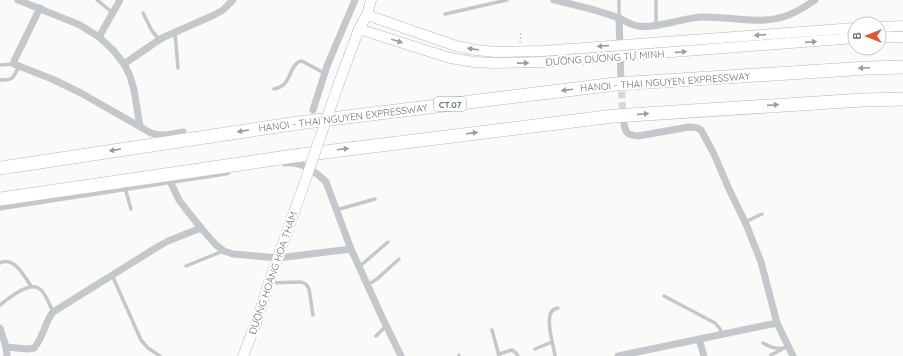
<svg xmlns="http://www.w3.org/2000/svg" width="903" height="356" viewBox="0 0 903 356" font-family="Quicksand,sans-serif">
<style>
.lines{fill:none;stroke-linecap:round;stroke-linejoin:round}
.street-tunnel{stroke:#d5d9db;stroke-width:7;stroke-dasharray:7 3.5;stroke-linecap:butt}
.secondary-casing{stroke:#b3babf;stroke-width:11}
.highway-casing{stroke:#b4b9bd;stroke-width:14}
.path{stroke:#bbbfc2;stroke-width:1;stroke-dasharray:2 2;stroke-linecap:butt}
.lane{stroke:#c3c8cc;stroke-width:3.5}
.street{stroke:#c3c8cc;stroke-width:7}
.secondary{stroke:#fff;stroke-width:10}
.highway{stroke:#fff;stroke-width:13}
.secondary-bridge-casing{stroke:#b3babf;stroke-width:11;stroke-linecap:butt}
.secondary-bridge{stroke:#fff;stroke-width:10}
.oneway{fill:#939fa8}
.labels{text-anchor:middle;dominant-baseline:central;stroke-width:4;stroke-linejoin:round;paint-order:stroke}
.shield{fill:#fff;stroke:#939fa8;stroke-width:1}
.shield-label{font-size:9px;font-weight:bold;fill:#657683}
.street-label{font-size:10px;fill:#657683;stroke:#fff}
</style>
<rect width="100%" height="100%" fill="#fafaf8"/>
<g class="lines">
<path class="street-tunnel" d="M621 81 623 118"/>
<defs>
<g id="secondary">
<path d="M367 15 456 46 476 50 496 52 542 51 855 28"/>
<path d="M879 27 903 26"/>
<path d="M359 29 450 58 474 62 494 63 542 62 855 38"/>
<path d="M879 37H903"/>
<path d="M339 83 359 29 367 15 371 0"/>
<path d="M243 356 256 323 269 283 302 190"/>
</g>
<g id="highway">
<path d="M0 168 298 123 616 84 868 68 903 67"/>
<path d="M0 199 301 155 614 116 863 100 903 99"/>
</g>
</defs>
<use href="#secondary" class="secondary-casing"/>
<use href="#highway" class="highway-casing"/>
<path class="path" d="M520 43 521 32"/>
<g class="lane">
<path d="M97 0 113 13"/>
<path d="M619 0V17"/>
<path d="M656 0V25"/>
<path d="M143 13 152 31 160 40"/>
<path d="M445 14 507 0"/>
<path d="M175 33 178 68"/>
<path d="M0 65 14 64"/>
<path d="M0 80C14 80 13 78 19 66"/>
<path d="M274 89C278 88 283 86 285 83 291 77 292 62 302 61L324 73"/>
<path d="M125 188 131 209"/>
<path d="M336 210 375 199"/>
<path d="M745 222 762 214"/>
<path d="M0 263C14 256 24 276 31 286"/>
<path d="M186 266 223 251"/>
<path d="M359 267 388 242"/>
<path d="M112 275 141 340 148 348 160 356"/>
<path d="M270 283 301 282 306 284 309 289 313 315"/>
<path d="M367 285 377 279 399 259"/>
<path d="M664 296 715 323 720 329 722 334"/>
<path d="M0 305C9 298 31 279 41 290 46 294 50 306 53 312"/>
<path d="M492 330 499 356"/>
<path d="M376 336 386 326"/>
<path d="M763 343C772 348 778 350 789 347"/>
<path d="M535 349 552 342"/>
<path d="M499 354 512 350 516 353 518 356"/>
<path d="M459 355V356"/>
<path d="M771 355 781 350"/>
<path d="M555 356C554 346 541 309 558 308"/>
</g>
<g class="street">
<path d="M18 0 80 25 99 37 113 50 124 64 130 76 134 90 140 126"/>
<path d="M554 0C576 5 598 10 619 18 625 21 631 25 638 26 656 29 682 18 701 17 727 16 757 25 783 17 794 14 805 7 815 0"/>
<path d="M40 8 14 61V64L52 79 81 93 151 133C162 137 171 134 183 132"/>
<path d="M619 18 621 81"/>
<path d="M99 37 120 0"/>
<path d="M124 64 153 44 162 38 214 15 223 10 233 0"/>
<path d="M313 110 327 66 355 0"/>
<path d="M624 124C626 134 628 135 638 136L689 127C694 127 697 127 701 130L714 154 728 187 746 224 761 262 777 323 793 356"/>
<path d="M285 163C301 161 315 171 326 182L351 249 382 317 401 356"/>
<path d="M170 181 179 200 185 208 201 228 216 245 224 251 233 254 278 258 351 249"/>
<path d="M0 207 227 172"/>
<path d="M0 328 6 347 7 356"/>
<path d="M699 339 704 356"/>
<path d="M6 347 27 349 34 348C44 337 44 323 53 312L159 246 168 241 201 228"/>
<path d="M618 356 777 323"/>
</g>
<use href="#secondary" class="secondary"/>
<use href="#highway" class="highway"/>
<defs>
<path id="secondary-bridge" d="M302 190 339 83"/>
</defs>
<use href="#secondary-bridge" class="secondary-bridge-casing"/>
<use href="#secondary-bridge" class="secondary-bridge"/>
</g>
<defs><path id="oneway-solid" d="M-6-.8H1V-3.2L6.5 0L1 3.2V.8H-6Z"/></defs>
<g class="oneway">
<use href="#oneway-solid" transform="translate(760 35) rotate(176)"/>
<use href="#oneway-solid" transform="translate(397 41) rotate(18)"/>
<use href="#oneway-solid" transform="translate(811 42) rotate(-4)"/>
<use href="#oneway-solid" transform="translate(603 46) rotate(176)"/>
<use href="#oneway-solid" transform="translate(473 49) rotate(-171)"/>
<use href="#oneway-solid" transform="translate(681 52) rotate(-4)"/>
<use href="#oneway-solid" transform="translate(523 63) rotate(-1)"/>
<use href="#oneway-solid" transform="translate(864 68) rotate(177)"/>
<use href="#oneway-solid" transform="translate(567 90) rotate(173)"/>
<use href="#oneway-solid" transform="translate(773 105) rotate(-4)"/>
<use href="#oneway-solid" transform="translate(643 114) rotate(-4)"/>
<use href="#oneway-solid" transform="translate(243 131) rotate(171)"/>
<use href="#oneway-solid" transform="translate(472 133) rotate(-7)"/>
<use href="#oneway-solid" transform="translate(343 149) rotate(-7)"/>
<use href="#oneway-solid" transform="translate(115 150) rotate(171)"/>
</g>
<g class="labels">
<rect class="shield" x="434" y="97" width="32" height="14" rx="3"/>
<g class="shield-label">
<text x="450" y="104">CT.07</text>
</g>
<g class="street-label">
<text transform="translate(605 58) rotate(-4)">ĐƯỜNG DƯƠNG TỰ MINH</text>
<text transform="translate(665 82) rotate(-4)">HANOI - THAI NGUYEN EXPRESSWAY</text>
<text transform="translate(343 118) rotate(-7)">HANOI - THAI NGUYEN EXPRESSWAY</text>
<text transform="translate(273 273) rotate(-71)">ĐƯỜNG HOÀNG HOA THÁM</text>
</g>
</g>
<g transform="translate(867 36) rotate(270)"><circle r="19" fill="#ffffff" stroke="#c1c8cd"/>
<path d="M0-3L7 15L0 10L-7 15Z" fill="#e4572e"/>
<text y="-6" font-size="11" font-weight="bold" text-anchor="middle" fill="#657683">B</text>
</g>
</svg>
